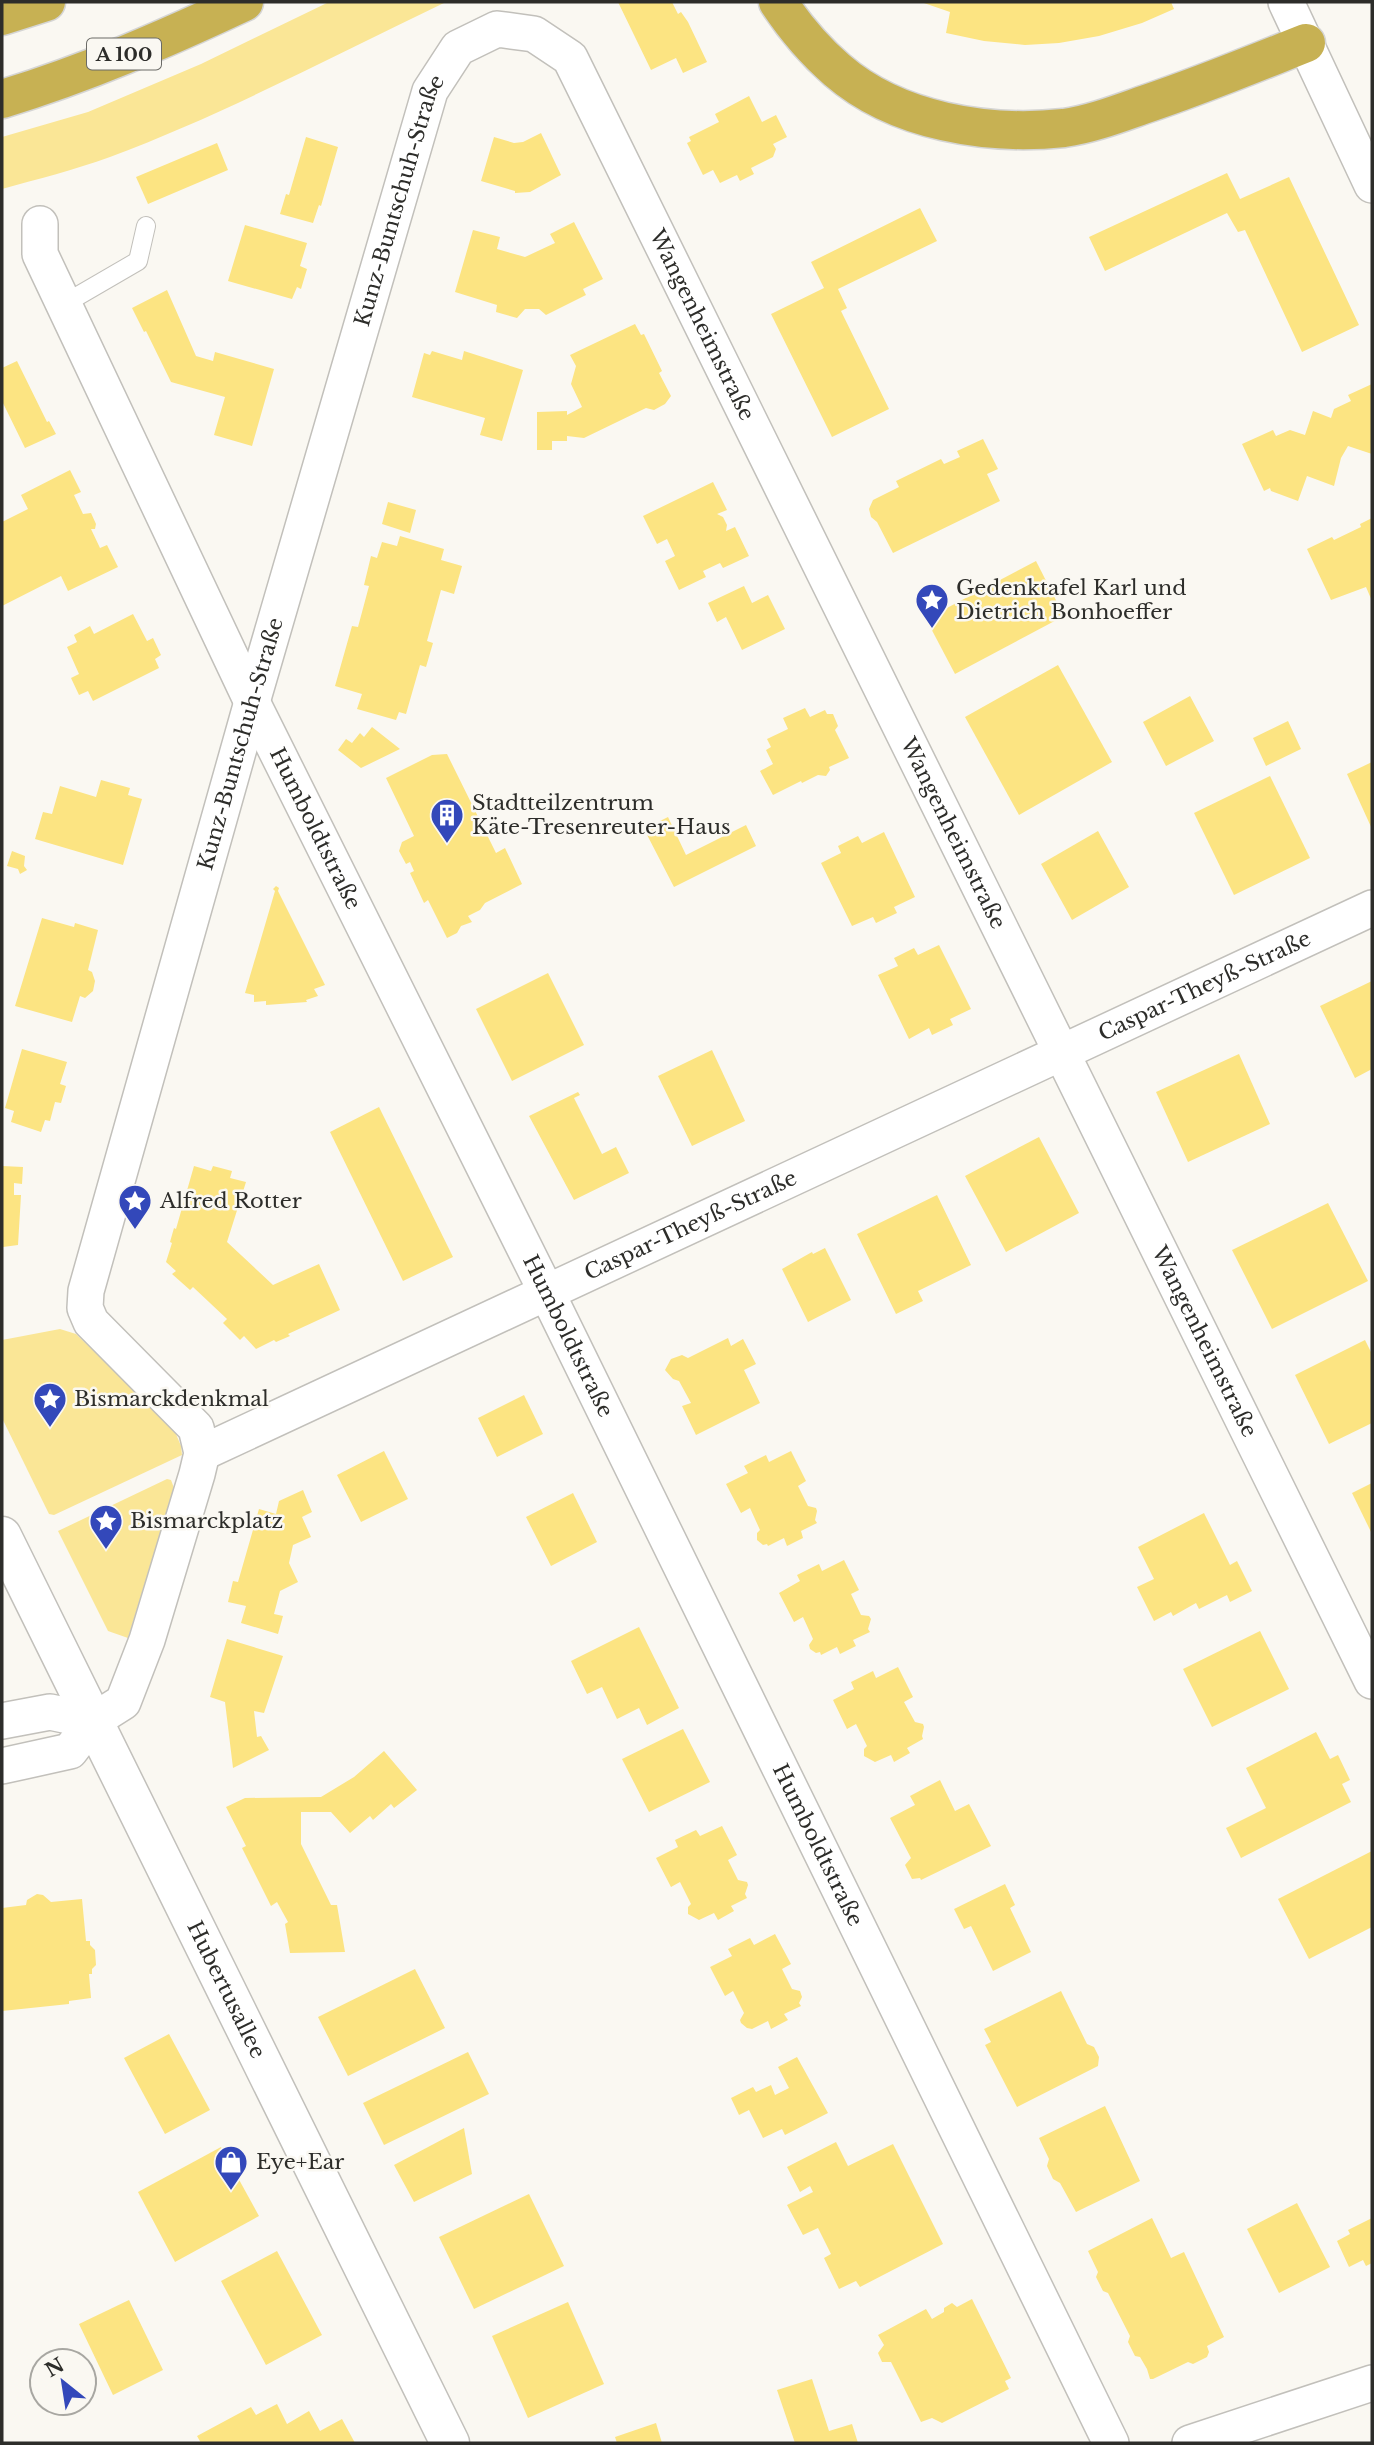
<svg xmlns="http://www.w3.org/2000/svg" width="1374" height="2445" viewBox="0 0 1374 2445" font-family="'Libre Baskerville',serif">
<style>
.green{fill:#fae696}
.building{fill:#fce482}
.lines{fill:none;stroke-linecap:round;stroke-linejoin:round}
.lane-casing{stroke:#c2c0bb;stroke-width:20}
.street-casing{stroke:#c2c0bb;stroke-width:38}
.secondary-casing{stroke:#c2c0bb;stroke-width:41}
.highway-casing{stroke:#d5d5d4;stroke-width:41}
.lane{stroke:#fff;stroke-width:18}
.street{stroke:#fff;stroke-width:35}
.secondary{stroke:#fff;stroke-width:38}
.highway{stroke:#c7b153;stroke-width:38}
.labels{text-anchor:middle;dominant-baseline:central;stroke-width:5;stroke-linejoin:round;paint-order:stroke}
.shield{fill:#faf8f2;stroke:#6a6a66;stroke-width:2}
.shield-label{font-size:19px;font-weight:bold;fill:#2d2d2a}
.street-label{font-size:21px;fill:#2d2d2a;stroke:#faf8f2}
.poi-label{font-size:21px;fill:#2d2d2a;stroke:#faf8f2;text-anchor:start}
</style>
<rect width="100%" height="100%" fill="#faf8f2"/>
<g class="green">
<path d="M329 2H446C335 55 225 114 110 157 74 170 38 179 2 189V137L88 112 201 64Z"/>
<path d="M60 1329 76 1334 173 1427 181 1446 182 1455 54 1515 49 1514 2 1418V1340Z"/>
<path d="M167 1479 171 1480 174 1488 128 1638 108 1631 58 1531Z"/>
</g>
<g class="building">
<path d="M618 2H672L678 14 681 12 688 22 707 62 683 73 676 58 651 70Z"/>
<path d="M921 2H1171L1174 9 1142 23 1099 36 1059 43 1025 45 984 41 946 33 950 12Z"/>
<path d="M749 96 762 122 776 115 787 137 773 144 776 149 773 157 751 168 754 174 740 181 737 175 720 183 713 170 703 175 687 143 691 141 689 137 719 122 715 114Z"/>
<path d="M541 133 561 175 530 192 515 193V191L481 181 494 137 514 143 523 142Z"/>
<path d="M306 137 338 147 321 206 319 205 313 223 280 214 286 194 289 195Z"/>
<path d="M217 143 228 170 148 204 136 177Z"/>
<path d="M1227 173 1240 199 1289 177 1359 325 1302 352 1245 230 1238 232 1227 213 1105 271 1089 237Z"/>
<path d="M920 208 937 241 838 289 847 308 841 311 889 409 832 437 771 314 824 288 811 262Z"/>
<path d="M574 222 603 279 583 289 586 295 546 315 539 309H525L517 318 496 312 497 305 455 292 473 230 500 237 497 249 525 257 555 243 550 234Z"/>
<path d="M245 225 307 243 300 266 307 269 301 289 297 287 292 299 228 281Z"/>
<path d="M167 290 196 356 213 361 215 352 274 369 252 446 214 435 225 397 171 382 146 331 144 332 132 308Z"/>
<path d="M635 324 641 335 644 334 662 371 659 373 671 396 665 404 654 410 646 408 584 438 567 436V441H552V450H537V412L567 411V415L582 407 571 384 576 366 570 355Z"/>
<path d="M432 351 462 360 464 351 523 370 502 441 480 435 485 418 412 397 424 353 430 355Z"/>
<path d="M17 361 47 422 49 421 56 434 25 448 2 401V368Z"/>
<path d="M1372 384V454L1348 446 1341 458 1334 486 1307 476 1298 501 1271 491 1270 488 1264 491 1242 444 1273 430 1276 436 1290 430 1305 435 1313 411 1331 418 1334 409 1351 401 1348 395Z"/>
<path d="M983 439 998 469 987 474 1000 501 893 553 877 522 871 517 869 509 873 500 899 487 896 481 941 459 944 464 960 457 957 451Z"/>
<path d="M70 470 81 492 74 495 83 514 91 513 96 524 95 529H91L100 548 107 545 118 567 68 591 61 576 2 606V522L28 509 21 495Z"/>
<path d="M713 482 727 510 717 514 723 517 727 525 726 531 735 527 749 556 723 568 720 563 703 571 706 577 679 590 665 561 675 556 667 539 657 544 643 516Z"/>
<path d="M388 502 416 510 410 533 382 524Z"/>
<path d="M1372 518V601L1366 587 1331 600 1307 549 1332 537 1334 540 1361 527 1360 524Z"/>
<path d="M400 536 444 549 441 560 462 566 454 594 441 590 427 641 433 643 426 667 420 665 406 714 399 712 396 720 357 709 362 694 335 686 352 626 358 627 369 586 364 585 371 556 377 558 382 542 397 546Z"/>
<path d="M1036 561 1064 616 955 674 926 619Z"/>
<path d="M744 586 752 603 768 595 785 629 742 650 726 617 717 622 708 603Z"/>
<path d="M133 614 147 641 153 638 161 655 155 659 159 668 93 701 88 691 79 695 71 678 79 674 67 647 77 642 74 635 90 626 94 634Z"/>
<path d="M1058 665 1112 762 1019 815 965 717Z"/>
<path d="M1190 696 1214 741 1166 766 1143 722Z"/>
<path d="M805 708 810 717 825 710 827 714H833L838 726 835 730 849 758 829 767 830 770 826 776 818 775 802 783 801 781 773 795 760 771 773 764 766 750 771 747 767 739 788 729 783 718Z"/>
<path d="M1288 721 1301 749 1266 766 1253 738Z"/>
<path d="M372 727 400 749 361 768 338 750 346 739 352 743 360 733 364 737Z"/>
<path d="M447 754 496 853 505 848 522 884 485 903 480 910 468 916 472 922 461 926 457 933 447 938 428 900 424 903 410 873 414 871 410 862 406 864 399 851 402 842 414 836 386 778 432 755Z"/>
<path d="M1372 762V829L1347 774Z"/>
<path d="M1270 776 1310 858 1234 895 1194 813Z"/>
<path d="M101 780 130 788 128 795 142 799 123 865 35 839 43 812 52 814 60 786 96 797Z"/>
<path d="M668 817 686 855 746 825 756 846 674 887 644 829Z"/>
<path d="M1098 831 1129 887 1072 920 1041 864Z"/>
<path d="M884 832 915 897 894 907 897 913 876 923 873 917 852 926 821 863 841 853 838 846 858 836 862 843Z"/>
<path d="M12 851 25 856 24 866 27 870 20 874 18 869 7 866Z"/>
<path d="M276 886 279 888 278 891 325 985 314 989 318 996 306 1000 307 1002 266 1005V1001L254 1002V995L245 993 275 891 273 889Z"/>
<path d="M42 918 74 927 75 923 98 930 88 970 92 972 95 981 93 991 85 998 80 996 72 1022 15 1006Z"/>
<path d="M939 945 971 1009 950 1019 953 1025 932 1035 929 1028 909 1039 878 975 898 966 894 958 914 948 918 955Z"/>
<path d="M548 973 584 1045 512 1081 476 1009Z"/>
<path d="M1372 981V1069L1355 1078 1320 1006Z"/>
<path d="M22 1049 67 1062 60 1084 66 1086 61 1103 55 1102 50 1121 45 1120 41 1132 11 1122 14 1111 5 1108Z"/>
<path d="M712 1050 745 1121 692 1146 658 1076Z"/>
<path d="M1239 1054 1270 1124 1188 1162 1156 1092Z"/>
<path d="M578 1092 580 1095 574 1098 602 1154 616 1147 629 1173 574 1200 529 1116Z"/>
<path d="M379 1107 453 1257 403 1281 330 1132Z"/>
<path d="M1039 1137 1079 1213 1006 1252 965 1176Z"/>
<path d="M2 1166 23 1167 22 1184 14 1183V1195H21L18 1245 3 1247Z"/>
<path d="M194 1166 211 1171 213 1166 232 1171 230 1178 246 1182 227 1242 273 1285 319 1264 340 1310 288 1334 290 1336 276 1342 274 1340 256 1349 244 1336 240 1340 223 1323 227 1319 193 1287 190 1290 172 1274 176 1271 166 1262 172 1243 170 1242 174 1228 176 1229Z"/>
<path d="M937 1195 971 1265 918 1291 923 1301 896 1314 857 1234Z"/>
<path d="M1328 1203 1368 1281 1272 1329 1232 1250Z"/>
<path d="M825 1248 851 1300 808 1322 782 1269 812 1252 813 1254Z"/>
<path d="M728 1338 731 1346 743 1339 756 1364 744 1370 760 1403 696 1435 682 1406 691 1403 679 1381 673 1379 665 1370 671 1359 682 1355 688 1358Z"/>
<path d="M1365 1340 1372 1354V1423L1329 1444 1295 1375Z"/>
<path d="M524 1395 543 1434 497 1457 478 1418Z"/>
<path d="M384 1451 408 1499 361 1522 337 1475Z"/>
<path d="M791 1451 806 1481 798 1486 808 1506 816 1508 817 1511 815 1520 817 1523 801 1531 803 1538 787 1546 784 1538 768 1546 767 1544 763 1545 757 1540V1533L760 1530 750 1508 741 1513 726 1484 748 1473 744 1466 766 1455 769 1462Z"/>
<path d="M1372 1483V1534L1352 1493Z"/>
<path d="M303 1490 312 1512 302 1517 311 1537 293 1545 289 1563 298 1582 280 1591 274 1614 283 1616 278 1634 241 1623 246 1606 228 1602 233 1581 238 1582 259 1509 276 1514 279 1501Z"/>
<path d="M573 1493 597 1542 551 1566 526 1517Z"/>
<path d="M1204 1513 1230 1565 1237 1561 1252 1591 1230 1602 1227 1595 1199 1609 1196 1603 1173 1616 1171 1612 1154 1621 1137 1587 1154 1579 1138 1547Z"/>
<path d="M844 1560 859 1590 851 1594 861 1615 869 1616 871 1619 868 1629 870 1632 853 1640 856 1646 840 1654 837 1647 821 1655 820 1652 816 1653 810 1649 809 1645 813 1639 803 1617 794 1622 779 1593 800 1581 797 1575 819 1564 822 1571Z"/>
<path d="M639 1627 679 1708 647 1725 639 1708 617 1719 602 1687 587 1694 571 1661Z"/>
<path d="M1260 1631 1289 1689 1212 1727 1183 1669Z"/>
<path d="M227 1639 283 1656 264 1713 254 1711 257 1737 261 1736 269 1750 233 1768 225 1702 210 1697Z"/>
<path d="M898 1667 913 1697 904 1702 915 1722 923 1724 924 1727 922 1736 923 1739 907 1748 910 1753 894 1762 891 1755 875 1762 864 1756V1749L867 1746 856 1724 847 1729 833 1700 854 1689 851 1682 873 1671 876 1678Z"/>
<path d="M683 1729 710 1782 649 1812 622 1759Z"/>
<path d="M1316 1732 1330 1759 1338 1755 1350 1780 1342 1784 1351 1802 1241 1858 1226 1828 1266 1808 1246 1768Z"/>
<path d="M384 1751 417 1790 394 1808 391 1804 373 1820 370 1816 350 1833 331 1812H301V1844L331 1905H337L345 1952 290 1953 285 1924 288 1922 277 1902 271 1906 242 1848 246 1846 226 1807 245 1798 321 1797 354 1777Z"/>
<path d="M940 1780 955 1811 969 1804 991 1846 921 1880 920 1878 912 1879 905 1865 911 1858 890 1818 915 1805 910 1796Z"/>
<path d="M722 1826 737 1855 728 1860 738 1880 747 1882 748 1885 745 1894 747 1898 731 1906 734 1911 718 1920 714 1913 699 1920 688 1914V1907L691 1904 680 1882 671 1887 656 1858 678 1847 675 1840 696 1830 700 1836Z"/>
<path d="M1372 1851V1927L1309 1959 1278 1899Z"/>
<path d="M1005 1884 1015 1905 1010 1908 1031 1952 993 1971 971 1926 964 1929 954 1909Z"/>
<path d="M37 1894 43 1895 51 1902 82 1899 86 1941H90V1945L95 1950 96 1965 92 1969V1974H89L91 1998 69 2001V2004L2 2011V1908L26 1905 27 1900Z"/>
<path d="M775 1934 791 1964 782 1969 792 1989 800 1991 802 1997 799 2003 801 2006 784 2014 788 2020 771 2029 768 2021 752 2029 747 2028 741 2023 740 2020 744 2013 733 1991 725 1996 710 1967 732 1956 728 1949 750 1938 754 1945Z"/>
<path d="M415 1969 445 2028 348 2076 318 2017Z"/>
<path d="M1061 1991 1087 2044 1094 2047 1099 2057 1098 2066 1017 2107 985 2045 991 2042 984 2029Z"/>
<path d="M169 2034 210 2110 165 2134 124 2058Z"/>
<path d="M468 2052 489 2094 384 2145 363 2103Z"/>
<path d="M797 2057 828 2113 785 2135 782 2129 763 2138 749 2110 739 2115 731 2098 753 2087 756 2092 771 2085 775 2095 789 2088 778 2067Z"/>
<path d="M1105 2106 1140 2181 1076 2212 1060 2183 1053 2179 1047 2166 1049 2159 1039 2138Z"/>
<path d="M464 2128 472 2174 414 2202 394 2165Z"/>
<path d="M836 2142 848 2166 893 2144 943 2244 860 2287 856 2281 839 2289 824 2258 831 2254 818 2228 803 2235 787 2205 813 2192 810 2186 800 2192 787 2167Z"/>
<path d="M221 2147 259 2216 175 2262 138 2192Z"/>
<path d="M529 2194 564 2266 474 2309 439 2237Z"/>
<path d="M1297 2203 1330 2267 1279 2293 1247 2229Z"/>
<path d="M1152 2218 1171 2258 1184 2252 1224 2337 1207 2346 1209 2352 1207 2357 1193 2364 1188 2362 1153 2379H1150L1147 2369 1140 2357 1135 2356 1128 2342 1130 2336 1108 2293 1103 2291 1096 2277 1098 2272 1088 2251Z"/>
<path d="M1372 2218V2263L1366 2266 1363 2260 1349 2267 1337 2241 1350 2234 1348 2230Z"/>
<path d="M277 2251 322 2335 266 2365 221 2281Z"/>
<path d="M972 2299 1011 2378 1005 2381 1009 2389 942 2423 932 2418 921 2422 891 2362H882L878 2353 884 2345 878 2335 926 2309 932 2319 944 2312V2308L952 2303 957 2307Z"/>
<path d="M129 2300 163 2370 113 2395 79 2324Z"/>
<path d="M568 2302 604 2384 528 2418 492 2336Z"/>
<path d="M812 2379 829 2431 852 2424 858 2443H795L777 2390Z"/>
<path d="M277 2404 287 2424 309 2411 320 2431 342 2419 355 2443H201L197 2436 251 2407 256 2415Z"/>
<path d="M656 2423 662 2443H617L615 2437Z"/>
</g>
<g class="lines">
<defs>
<path id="lane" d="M64 304 138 261 146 226"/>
<g id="street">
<path d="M1286 2 1372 185"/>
<path id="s1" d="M40 224V254L252 702 546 1291 1111 2443"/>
<path id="s2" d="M202 1453 1372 908"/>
<path d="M2 1721 50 1712 93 1721"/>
<path id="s3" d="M2 1766 70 1751 93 1721 123 1702 147 1640 197 1474 202 1453 196 1428 91 1322 85 1308 86 1291 252 702 430 91 458 48 497 29 534 34 570 58 1372 1681"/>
<path d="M1190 2443 1372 2383"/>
</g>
<g id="secondary">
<path id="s4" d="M2 1536 450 2443"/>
</g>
<g id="highway">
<path d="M778 2C794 26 815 51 837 70 897 122 988 136 1064 128 1092 124 1120 113 1146 104 1200 86 1253 64 1306 43"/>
<path d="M2 16 46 2"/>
<path d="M2 99C85 74 165 39 244 2"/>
</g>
</defs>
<use href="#lane" class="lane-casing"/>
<use href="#street" class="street-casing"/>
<use href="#secondary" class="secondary-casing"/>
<use href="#highway" class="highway-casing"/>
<use href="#lane" class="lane"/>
<use href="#street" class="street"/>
<use href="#secondary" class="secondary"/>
<use href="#highway" class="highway"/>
</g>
<defs>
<symbol id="sight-pin" viewBox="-11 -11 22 30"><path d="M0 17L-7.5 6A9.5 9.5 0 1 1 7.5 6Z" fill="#3348ba" stroke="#faf8f2"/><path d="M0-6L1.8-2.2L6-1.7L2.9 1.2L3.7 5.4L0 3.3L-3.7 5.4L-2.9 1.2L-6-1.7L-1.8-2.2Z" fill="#fff"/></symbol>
<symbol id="building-pin" viewBox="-11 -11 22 30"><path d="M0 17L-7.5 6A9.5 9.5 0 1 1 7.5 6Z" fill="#3348ba" stroke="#faf8f2"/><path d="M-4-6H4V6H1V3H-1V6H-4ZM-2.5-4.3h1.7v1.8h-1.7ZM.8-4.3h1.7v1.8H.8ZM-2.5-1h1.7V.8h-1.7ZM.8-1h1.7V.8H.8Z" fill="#fff"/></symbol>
<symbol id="shop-pin" viewBox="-11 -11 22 30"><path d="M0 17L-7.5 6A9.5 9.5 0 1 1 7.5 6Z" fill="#3348ba" stroke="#faf8f2"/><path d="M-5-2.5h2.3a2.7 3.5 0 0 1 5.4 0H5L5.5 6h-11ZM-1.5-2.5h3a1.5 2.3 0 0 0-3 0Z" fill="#fff"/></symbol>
</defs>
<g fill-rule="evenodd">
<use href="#sight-pin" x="913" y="581" width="38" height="52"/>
<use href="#building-pin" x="428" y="796" width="38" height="52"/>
<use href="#sight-pin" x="116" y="1182" width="38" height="52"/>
<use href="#sight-pin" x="31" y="1380" width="38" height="52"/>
<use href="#sight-pin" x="87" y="1502" width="38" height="52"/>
<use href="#shop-pin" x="212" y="2143" width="38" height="52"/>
</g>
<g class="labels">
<rect class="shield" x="87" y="38.5" width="74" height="31" rx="5"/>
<g class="shield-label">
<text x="124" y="54">A 100</text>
</g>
<g class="street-label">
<text stroke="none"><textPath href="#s3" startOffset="1746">Kunz-Buntschuh-Straße</textPath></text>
<text stroke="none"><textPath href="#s3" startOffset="2333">Wangenheimstraße</textPath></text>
<text stroke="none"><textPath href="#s3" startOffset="1180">Kunz-Buntschuh-Straße</textPath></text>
<text stroke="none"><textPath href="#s1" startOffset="667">Humboldtstraße</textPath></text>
<text stroke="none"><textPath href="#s3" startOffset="2900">Wangenheimstraße</textPath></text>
<text stroke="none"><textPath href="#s2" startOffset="1106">Caspar-Theyß-Straße</textPath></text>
<text stroke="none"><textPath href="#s2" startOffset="539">Caspar-Theyß-Straße</textPath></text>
<text stroke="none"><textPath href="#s1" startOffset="1234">Humboldtstraße</textPath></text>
<text stroke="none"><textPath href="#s3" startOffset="3467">Wangenheimstraße</textPath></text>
<text stroke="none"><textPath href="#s1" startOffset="1801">Humboldtstraße</textPath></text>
<text stroke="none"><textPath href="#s4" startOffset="506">Hubertusallee</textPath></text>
</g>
<g class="poi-label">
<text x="956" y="588">Gedenktafel Karl und<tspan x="956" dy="24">Dietrich Bonhoeffer</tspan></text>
<text x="472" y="803">Stadtteilzentrum<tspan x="472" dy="24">Käte-Tresenreuter-Haus</tspan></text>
<text x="160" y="1201">Alfred Rotter</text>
<text x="74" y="1399">Bismarckdenkmal</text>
<text x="130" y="1521">Bismarckplatz</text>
<text x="256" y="2162">Eye+Ear</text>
</g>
</g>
<rect width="1374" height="2445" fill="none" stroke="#2d2d2a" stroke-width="7"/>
<g transform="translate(63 2382) rotate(330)"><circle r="33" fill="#faf8f2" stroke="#a8a7a2" stroke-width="2"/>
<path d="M0-5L12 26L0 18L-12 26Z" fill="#3348ba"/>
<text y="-10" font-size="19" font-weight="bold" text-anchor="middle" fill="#2d2d2a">N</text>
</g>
</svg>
